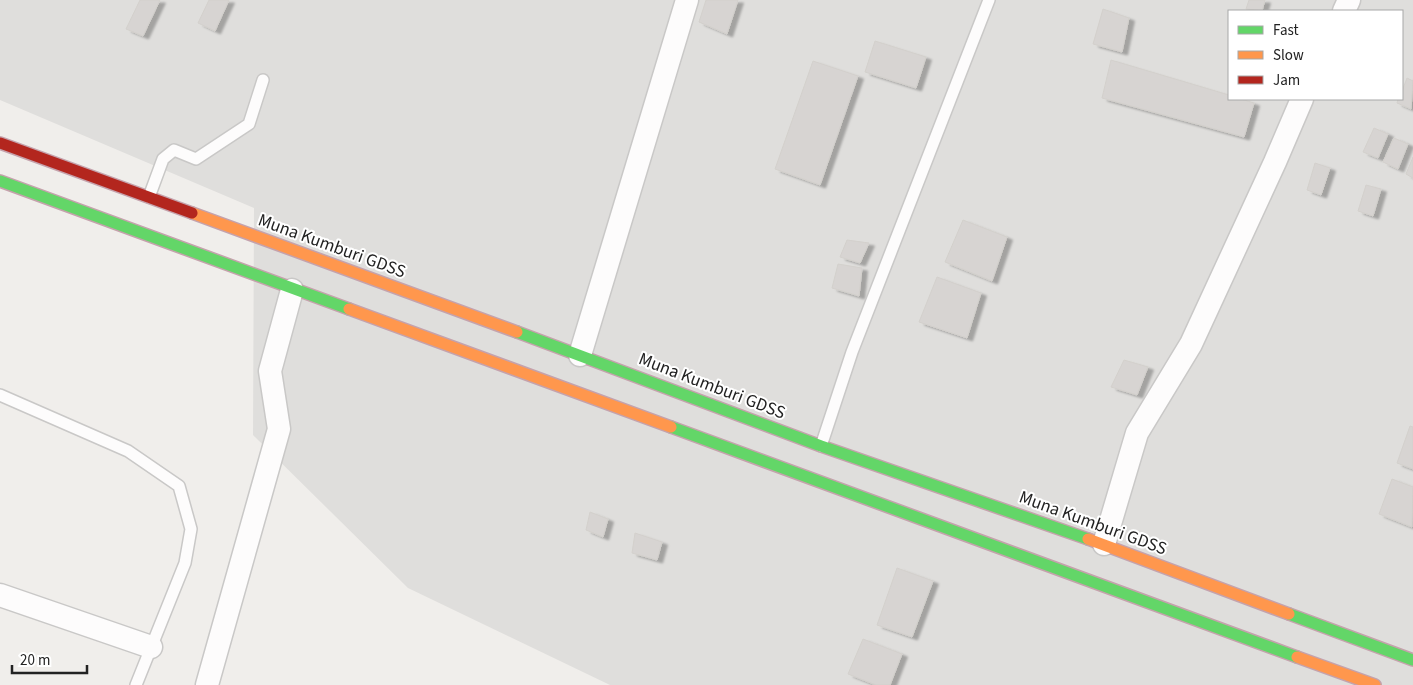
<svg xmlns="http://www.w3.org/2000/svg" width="1413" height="685" viewBox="0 0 1413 685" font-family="'Source Sans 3',sans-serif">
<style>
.residential{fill:#dfdedc;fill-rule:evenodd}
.building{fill:#d7d4d2;stroke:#d3d0cc;filter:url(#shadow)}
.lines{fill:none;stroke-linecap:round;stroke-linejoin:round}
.lane-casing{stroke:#c9c8c7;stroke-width:14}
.street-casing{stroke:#c9c8c7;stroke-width:25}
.fast-casing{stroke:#c5a2ac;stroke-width:14}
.slow-casing{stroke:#c5a2ac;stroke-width:14}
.jam-casing{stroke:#c5a2ac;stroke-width:14}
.lane{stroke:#fdfcfc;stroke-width:11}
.street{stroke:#fdfcfc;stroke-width:22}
.fast{stroke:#63d668;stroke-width:11}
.slow{stroke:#ff974d;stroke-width:11}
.jam{stroke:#b3261e;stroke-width:11}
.labels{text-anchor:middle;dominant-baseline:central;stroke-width:4;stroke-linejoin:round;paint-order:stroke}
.street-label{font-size:18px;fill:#222;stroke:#fff}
</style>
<defs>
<filter id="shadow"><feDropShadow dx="5.5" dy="3" stdDeviation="1" flood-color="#0004"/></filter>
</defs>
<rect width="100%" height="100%" fill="#f0eeeb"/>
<path class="residential" d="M0 0H1413V685H610L408 588 253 435 254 208 0 100ZM1229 11H1402V99H1229Z"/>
<g class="building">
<path d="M140 0H160L143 36 126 29Z"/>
<path d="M209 0H229L215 31 198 23Z"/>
<path d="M706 0H738L727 34 699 22Z"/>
<path d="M1249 0H1265L1262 11 1246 9Z"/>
<path d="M1103 9 1129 18 1122 52 1093 44Z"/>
<path d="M875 41 926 57 916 88 865 72Z"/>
<path d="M1111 60 1229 95V99H1241L1254 103 1244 137 1102 98Z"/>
<path d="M813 61 858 76 820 185 775 169Z"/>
<path d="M1407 78 1413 81 1411 109 1397 103 1398 99H1402V91Z"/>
<path d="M1374 128 1388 134 1378 158 1363 152Z"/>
<path d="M1394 138 1408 144 1398 169 1383 162Z"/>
<path d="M1413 157V178L1406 174Z"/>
<path d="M1315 163 1330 168 1321 195 1307 190Z"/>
<path d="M1366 185 1381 189 1373 216 1358 211Z"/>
<path d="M963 220 1007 237 992 281 945 262Z"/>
<path d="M847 240 869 243 860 263 840 257Z"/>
<path d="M838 264 862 268 859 296 832 288Z"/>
<path d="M937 277 981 293 967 338 919 322Z"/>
<path d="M1124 360 1148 367 1137 395 1111 387Z"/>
<path d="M1410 426 1413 427V469L1397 463Z"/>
<path d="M1392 479 1413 487 1412 527 1379 514Z"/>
<path d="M590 512 608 519 603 537 586 530Z"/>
<path d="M635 533 662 542 657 560 632 553Z"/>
<path d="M897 568 933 581 912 637 877 625Z"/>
<path d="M863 639 902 654 890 685H876L848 674Z"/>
</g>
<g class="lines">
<defs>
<g id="lane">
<path d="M149 197 163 159 174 150 196 159 249 124 263 80"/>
<path d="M0 395 128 451 179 486 191 529 185 563 136 685"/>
<path d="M821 446 852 352 989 0"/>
</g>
<g id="street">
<path d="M1344 11 1349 0"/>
<path d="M580 355 687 0"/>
<path d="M1104 544 1137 433 1191 344 1275 162 1302 99"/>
<path d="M0 595 151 647"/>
<path d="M207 685 279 429 270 371 292 290"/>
</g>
<g id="fast">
<path d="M0 181 349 309"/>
<path d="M517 332 821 446 1088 539"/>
<path d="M671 427 1297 657"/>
<path d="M1289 614 1413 660"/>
</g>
<g id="slow">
<path d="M192 213 517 332"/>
<path d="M349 309 671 427"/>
<path d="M1088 539 1289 614"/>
<path d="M1297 657 1375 685"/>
</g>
<path id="jam" d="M0 143 192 213"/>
</defs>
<use href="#lane" class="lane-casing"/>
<use href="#street" class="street-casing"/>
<use href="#fast" class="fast-casing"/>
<use href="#slow" class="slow-casing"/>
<use href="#jam" class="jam-casing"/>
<use href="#lane" class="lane"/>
<use href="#street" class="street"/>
<use href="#fast" class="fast"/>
<use href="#slow" class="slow"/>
<use href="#jam" class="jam"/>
</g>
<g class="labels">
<g class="street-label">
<text transform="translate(332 246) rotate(20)">Muna Kumburi GDSS</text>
<text transform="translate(712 386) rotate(21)">Muna Kumburi GDSS</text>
<text transform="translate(1093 523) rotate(20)">Muna Kumburi GDSS</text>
</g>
</g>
<rect x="1228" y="10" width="175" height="90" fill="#ffffff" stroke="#a7a7a7"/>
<rect x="1238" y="26" width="25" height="8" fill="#63d668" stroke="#a7a7a7"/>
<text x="1273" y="35" font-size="15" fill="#222222">Fast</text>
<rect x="1238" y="51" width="25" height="8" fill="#ff974d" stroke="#a7a7a7"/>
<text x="1273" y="60" font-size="15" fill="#222222">Slow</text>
<rect x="1238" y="76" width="25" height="8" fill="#b3261e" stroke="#a7a7a7"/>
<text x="1273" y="85" font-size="15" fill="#222222">Jam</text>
<path d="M12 665v8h75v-8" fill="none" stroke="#222222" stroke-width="2.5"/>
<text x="20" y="665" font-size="15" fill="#222222" stroke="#ffffff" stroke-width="4" paint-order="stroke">20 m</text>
</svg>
